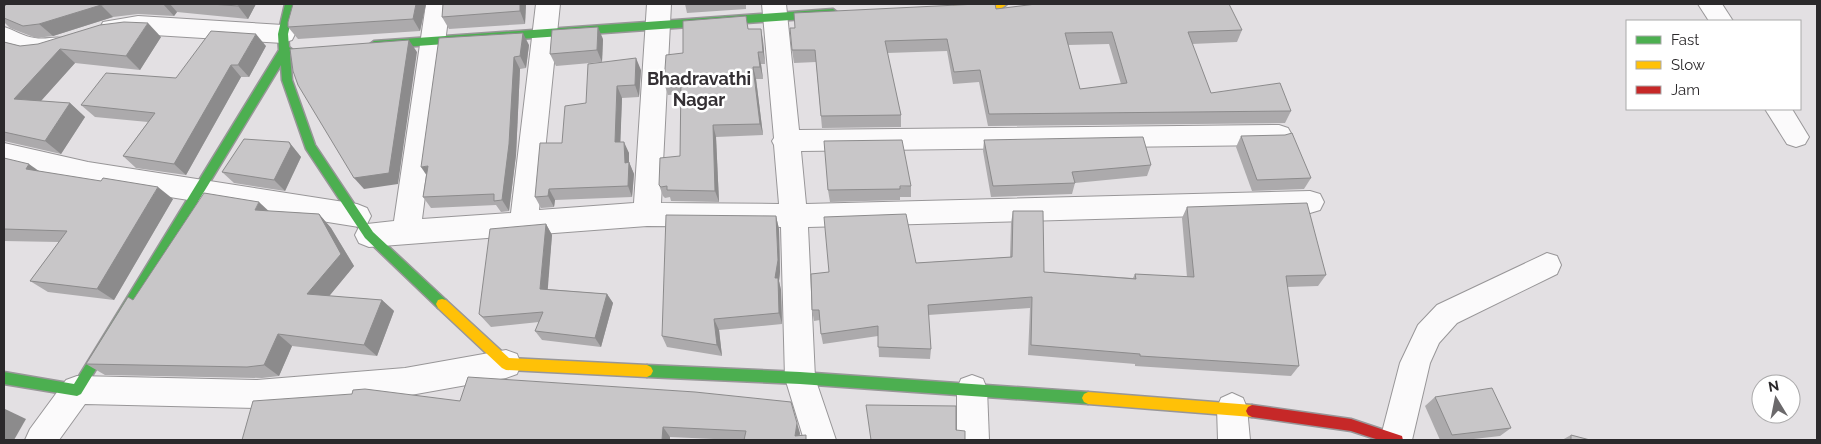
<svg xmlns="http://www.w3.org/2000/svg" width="1821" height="444" viewBox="0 0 1821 444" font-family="Raleway,sans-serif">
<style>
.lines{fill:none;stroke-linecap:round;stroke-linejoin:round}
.street-casing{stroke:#989698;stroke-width:2}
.fast-casing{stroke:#989698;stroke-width:3}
.slow-casing{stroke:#989698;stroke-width:3}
.jam-casing{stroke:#989698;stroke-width:3}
.street{fill:#fbfafb;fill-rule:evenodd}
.fast{fill:#4caf50;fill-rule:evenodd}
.slow{fill:#ffc107;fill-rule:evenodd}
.jam{fill:#c62828;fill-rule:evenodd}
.wall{fill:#acaaac;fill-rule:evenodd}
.shaded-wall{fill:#8c8b8c}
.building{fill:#c8c6c8;stroke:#8c8b8c;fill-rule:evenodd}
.labels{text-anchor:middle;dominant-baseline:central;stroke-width:5;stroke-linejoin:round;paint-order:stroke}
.neighbourhood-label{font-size:18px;font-weight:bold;fill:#343034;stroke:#fff}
</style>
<rect width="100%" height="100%" fill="#e3e0e3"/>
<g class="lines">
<defs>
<g id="street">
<path d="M426 4H450L422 219 511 213 536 4H560L539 210 634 203 647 4H671L661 203 779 204 774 145 772 141 774 138 762 4H786L799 130 1279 125 1288 128 1292 135 1288 142 1279 145 801 151 806 204 1310 191 1320 194 1324 202 1320 210 1310 213 808 227 815 378 836 440H804L785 378 781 227 647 226 369 247 359 243 355 235 359 227 88 184 4 165V143L88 162 357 204 367 208 371 216 367 224 394 221Z"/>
<path d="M1698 4H1722L1733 21H1709Z"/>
<path d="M138 16 283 25 292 28 295 34 292 40 283 43 138 34 112 37 103 34 100 28 103 22Z"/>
<path d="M4 27C14 30 24 37 35 38 47 40 56 35 68 39L71 45 68 51C44 59 26 57 4 47Z"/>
<path d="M1765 109H1792L1809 137 1805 144 1796 147 1787 144Z"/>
<path d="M1547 253 1557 256 1561 265 1557 274 1457 323 1439 343 1430 363 1412 440H1380L1400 363 1418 325 1437 305Z"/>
<path d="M506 350 517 354 521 364 517 374 506 378 405 396 257 408 85 404 59 440H25L30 429 66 380 77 376 257 380 405 368Z"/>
<path d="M972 375 983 379 987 389 989 440H957V389L961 379Z"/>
<path d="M1232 393 1243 398 1247 408 1250 440H1218L1217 408 1221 398Z"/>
</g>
<g id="fast">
<path d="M285 4H295L288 34 289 47 294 51 290 55 292 80 315 145 373 232 446 300 448 304 446 308 442 309 438 308 365 238 306 149 282 80 281 65 81 394 77 396 4 384V372L74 384 279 50 278 34Z"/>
<path d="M833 9 838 13 833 17 374 49 369 45 374 41Z"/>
<path d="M647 365 800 372 1088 392 1092 394 1094 398 1092 402 1088 404 800 384 647 377 643 375 641 371 643 367Z"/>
</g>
<g id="slow">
<path d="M954 4H1007L1002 8 958 10 955 9Z"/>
<path d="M442 299 446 300 509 358 647 365 651 367 653 371 651 375 647 377 506 370 502 368 438 308 436 304 438 300Z"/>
<path d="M1088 392 1252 405 1256 407 1258 411 1256 415 1252 417 1088 404 1084 402 1082 398 1084 394Z"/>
</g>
<path id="jam" d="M1252 405 1351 419 1402 436 1403 440H1379L1351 431 1252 417 1248 415 1246 411 1248 407Z"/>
</defs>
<use href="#street" class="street-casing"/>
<use href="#fast" class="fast-casing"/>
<use href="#slow" class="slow-casing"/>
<use href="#jam" class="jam-casing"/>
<use href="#street" class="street"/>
<use href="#fast" class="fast"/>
<use href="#slow" class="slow"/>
<use href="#jam" class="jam"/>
</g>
<g class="wall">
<path d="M7 4H256L248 19 177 12 174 16 138 14 113 17 53 36 36 38 10 28 4 22V7Z"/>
<path d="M426 4 420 31 298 39 288 27Z"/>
<path d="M443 4H526L525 24 449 29 442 17Z"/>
<path d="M685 4H746V9L687 13Z"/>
<path d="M799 4H829L799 5Z"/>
<path d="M795 28 1242 30 1237 42 1192 44 1211 93 1291 111 1285 123 988 126 979 82 953 84 947 51 887 53 901 115V127L822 128 816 62 794 63 792 50ZM1109 44 1121 84 1080 89 1068 45Z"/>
<path d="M749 29 763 41 765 64H761L763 79H756L763 135 716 137 719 202 671 201 670 197 665 198 663 196 659 185 680 156 681 94 668 95 664 83 683 53Z"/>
<path d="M161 37 140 70 75 63 41 101 70 103 85 117 61 154 4 141V142V42L20 46Z"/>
<path d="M439 38 529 45 526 68 520 69 516 155 509 211 501 212 496 205 431 208 423 197 426 175Z"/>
<path d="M603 39 602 62 556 66 550 54Z"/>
<path d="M266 46 249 77H241L186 175 136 168 123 156 148 122 95 117 81 105 176 78Z"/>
<path d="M641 70 639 97 622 98 620 142 629 153V162L634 174 632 197 555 200 554 207 541 208 535 197 562 143 586 103Z"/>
<path d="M1241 136 1311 178 1304 189 1252 191 1236 147Z"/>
<path d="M984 140 1151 165 1147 176 1075 183 1072 194 991 197 983 151Z"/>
<path d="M289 142 301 157 285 191 234 183 222 172Z"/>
<path d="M4 158 39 171 173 199 114 300 48 292 30 281 59 242 4 241Z"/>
<path d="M911 186V197H900V200L830 202 828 190Z"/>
<path d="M1187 207 1326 275 1318 286 1287 287 1299 366 1291 376 1135 366V364L1028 355 1030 308 928 315 931 349 930 359 879 357 878 336 823 344 821 334 820 320 814 321 812 310 916 263 1010 257 1011 223 1013 211 1044 272 1133 278 1135 274 1187 277 1182 218Z"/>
<path d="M268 211 319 214 331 228 354 266 329 296 382 300 394 311 377 356 292 346 279 376 262 378 105 375 86 364 133 300Z"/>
<path d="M776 216 779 229 780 272 779 281 781 290 782 324 719 330 722 356 667 347 662 336Z"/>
<path d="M546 224 552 235 547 289 607 294 613 303 601 347 542 340 535 331 539 322 491 327 479 314Z"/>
<path d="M1435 397 1511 428 1500 436 1465 440H1440L1425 406Z"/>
<path d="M460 401 800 433 799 436 807 440H736L670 437V440H242Z"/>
<path d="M1571 435 1590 440H1562Z"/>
</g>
<g class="shaded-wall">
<path d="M163 4H170L177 12 174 16Z"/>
<path d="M239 4H256L248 19 238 6Z"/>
<path d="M416 4H426L420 31 413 19Z"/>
<path d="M520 4H526L525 24 520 11Z"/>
<path d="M101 5 113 17 53 36 39 24Z"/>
<path d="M148 23 161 37 140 70 126 56Z"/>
<path d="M598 27 603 39 602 62 597 50Z"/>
<path d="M761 29 763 41 765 64 763 52Z"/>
<path d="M523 33 529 45 526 68 520 56Z"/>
<path d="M256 34 266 46 249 77 238 65Z"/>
<path d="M409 40 417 52 398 184 364 189 354 178Z"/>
<path d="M60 49 75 63 30 113 14 99Z"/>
<path d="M758 52 761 64 763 79 760 67Z"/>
<path d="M514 57 520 69 516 155 509 211 502 200Z"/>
<path d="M636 58 641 70 639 97 635 85Z"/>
<path d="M231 65 241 77 186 175 174 164Z"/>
<path d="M753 67 756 79 763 135 760 124Z"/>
<path d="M617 86 622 98 620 153 615 142Z"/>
<path d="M70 103 85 117 61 154 45 141Z"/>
<path d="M713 125 716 137 719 202 715 191Z"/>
<path d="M289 142 301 157 285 191 274 180Z"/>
<path d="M624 142 629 153V165V162L634 174 632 197 628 186 625 163Z"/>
<path d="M29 164 46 176 26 169Z"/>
<path d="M428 166 429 179 421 167Z"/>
<path d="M158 187 173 199 114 300 97 289Z"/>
<path d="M549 189 555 200 554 207 548 196Z"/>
<path d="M259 202 273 215 255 210Z"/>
<path d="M319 214 331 228 354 266 321 306 307 294Z"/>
<path d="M776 216 779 229 780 272 779 281 781 290 782 324 779 313 775 278Z"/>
<path d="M546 224 552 235 547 299 540 289Z"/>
<path d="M607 294 613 303 601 347 595 338Z"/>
<path d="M382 300 394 311 377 356 364 345Z"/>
<path d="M714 319 719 330 722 356 717 345Z"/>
<path d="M278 334 292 346 279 376 264 365Z"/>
<path d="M5 409 26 419 14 440H4V411Z"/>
<path d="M797 423 800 433 799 440 795 436Z"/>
<path d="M663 427 670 437V440H662Z"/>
</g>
<g class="building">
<path d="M7 4H108L101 5 39 24 23 26 4 18V7Z"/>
<path d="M211 4H239L238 6Z"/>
<path d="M293 4H416L413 19 288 27V22Z"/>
<path d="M443 4H520V11L442 17Z"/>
<path d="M978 4H995L996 9 1036 4H1229L1242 30 1188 32 1211 93 1280 83 1291 111 989 114 980 70 954 72 947 39 885 41 901 115 821 116 815 50H792L790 28H795L794 13ZM1112 32 1127 83 1080 89 1065 33Z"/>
<path d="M746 16 748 29H761L763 52H758L760 67H753L760 124 713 125 715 191 667 190V186L661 187 659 185 660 158 680 156 681 81 664 83 666 55 683 53V21Z"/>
<path d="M124 22 148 23 126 56 60 49 14 99 70 103 45 141 4 132V42L20 46 38 44 100 25Z"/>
<path d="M598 27 597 50 550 54 552 30Z"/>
<path d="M211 31 256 34 238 65H231L174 164 123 156 155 113 81 105 106 73 176 78Z"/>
<path d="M523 33 520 56 514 57 509 144 502 200 494 201V194L423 197 428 166 421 167 439 38Z"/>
<path d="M409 40 389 173 354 178 298 85 293 71 290 49Z"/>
<path d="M636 58 635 85 617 86 615 142H624L625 163 629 162 628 186 549 189 548 196 535 197 540 143H562L565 106 586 103 588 64Z"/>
<path d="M1292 133 1311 178 1257 180 1241 136 1285 135Z"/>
<path d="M1143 137 1151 165 1072 172 1075 183 993 186 984 140Z"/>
<path d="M244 139 289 142 291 146 274 180 222 172Z"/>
<path d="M902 140 911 186H900V189L828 190 824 141Z"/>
<path d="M4 158 29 164 26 169 101 181 103 178 158 187 97 289 30 281 67 231 4 229Z"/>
<path d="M204 193 259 202 255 210 319 214 341 254 307 294 382 300 364 345 278 334 264 365 247 367 86 364 128 297 133 300Z"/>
<path d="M1307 203 1326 275 1286 276 1299 366 1140 356V354L1031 345 1032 297 928 305 931 349 878 347V326L821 334 819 310H812L811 274 829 272 824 217 906 214 916 263 1012 257 1013 211H1043L1044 272 1136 279 1135 274 1194 277 1187 207Z"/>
<path d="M666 215 776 216 778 260 775 278H778L779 313 714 319 717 345 662 336Z"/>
<path d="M546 224 540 289 607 294 595 338 535 331 543 312 483 317 479 314 490 229Z"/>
<path d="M468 377 695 392 791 402 797 423 795 436 806 435V440H744L746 431 663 427 662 440H242L253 401 352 394 353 390 365 389 460 401Z"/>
<path d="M1492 388 1511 428 1452 435 1435 397Z"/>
<path d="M866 405 956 406V430L965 431V440H871Z"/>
<path d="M1571 435 1590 440H1571Z"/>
</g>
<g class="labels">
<g class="neighbourhood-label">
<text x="699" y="78">Bhadravathi<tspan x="699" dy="21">Nagar</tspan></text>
</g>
</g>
<rect width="1821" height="444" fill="none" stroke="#2b292b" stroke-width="10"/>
<rect x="1626" y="20" width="175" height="90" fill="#ffffff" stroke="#aaa9aa"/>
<rect x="1636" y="36" width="25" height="8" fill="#4caf50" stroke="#aaa9aa"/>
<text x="1671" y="45" font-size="15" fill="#2b292b">Fast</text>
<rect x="1636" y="61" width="25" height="8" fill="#ffc107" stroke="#aaa9aa"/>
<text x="1671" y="70" font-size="15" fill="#2b292b">Slow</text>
<rect x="1636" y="86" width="25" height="8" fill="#c62828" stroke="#aaa9aa"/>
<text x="1671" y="95" font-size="15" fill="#2b292b">Jam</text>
<g transform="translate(1776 399) rotate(350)"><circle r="24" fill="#ffffff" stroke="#aaa9aa"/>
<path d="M0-4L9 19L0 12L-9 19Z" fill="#6b696b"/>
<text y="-8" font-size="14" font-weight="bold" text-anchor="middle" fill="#2b292b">N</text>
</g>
</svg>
